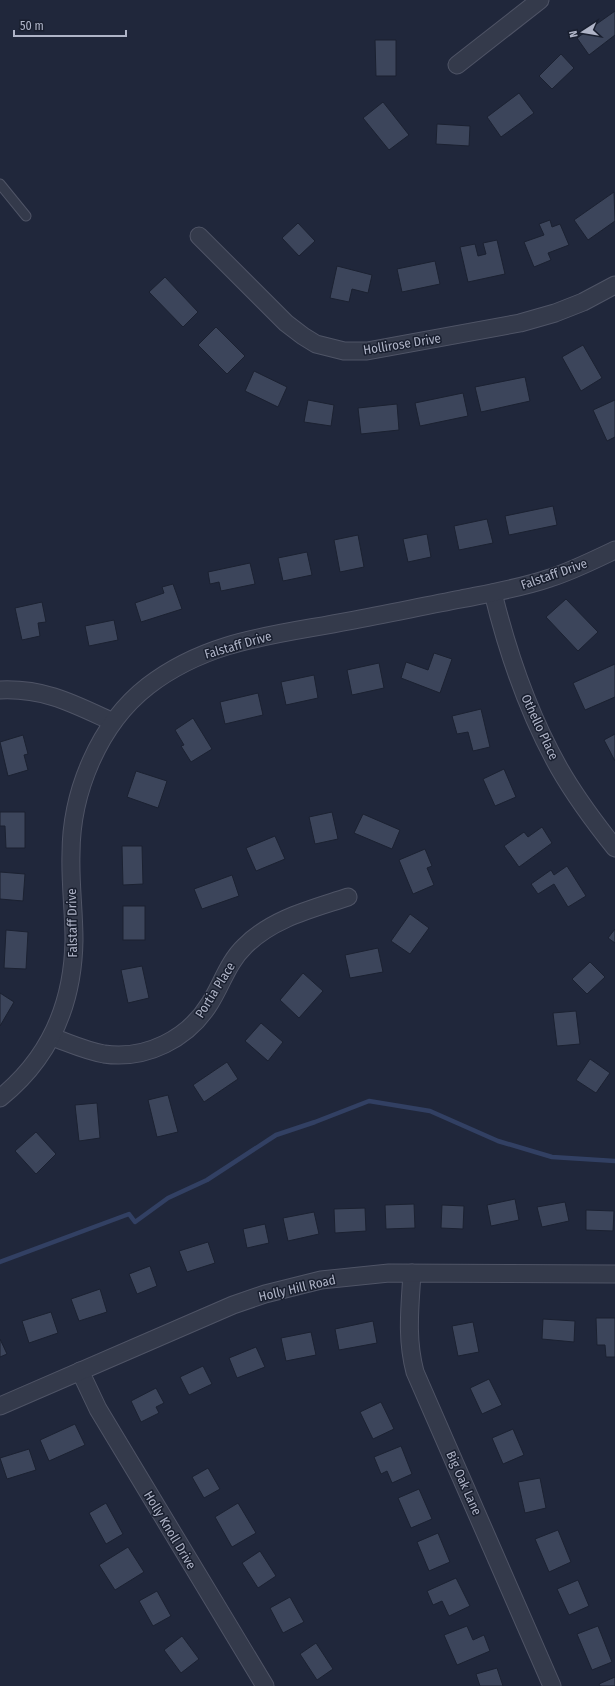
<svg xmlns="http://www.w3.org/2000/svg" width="615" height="1686" viewBox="0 0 615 1686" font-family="'Fira Sans Condensed',sans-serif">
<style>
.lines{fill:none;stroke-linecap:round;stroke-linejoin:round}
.stream{stroke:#324063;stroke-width:4.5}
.building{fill:#3c455b;stroke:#1b2131}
.service-casing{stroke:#4f5466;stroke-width:11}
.minor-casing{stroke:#4f5466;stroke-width:19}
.service{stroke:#343a4b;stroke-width:9}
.minor{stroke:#343a4b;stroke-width:17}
.labels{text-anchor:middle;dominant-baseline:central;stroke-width:3;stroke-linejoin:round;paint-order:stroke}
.street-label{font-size:13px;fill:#afb4c7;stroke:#191f2f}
</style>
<rect width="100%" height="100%" fill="#20273b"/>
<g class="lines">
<path class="stream" d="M0 1262 129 1214 135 1222 168 1198 207 1180 276 1135 315 1122 369 1101 430 1111 498 1141 552 1157 615 1161"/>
</g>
<g class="building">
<path d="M615 11V35L589 55 577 38Z"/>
<path d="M375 40H396V76H376Z"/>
<path d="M561 54 574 68 552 89 539 76Z"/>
<path d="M519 93 534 113 501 137 487 117Z"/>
<path d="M383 102 409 135 389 150 363 118Z"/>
<path d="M437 124 470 126 469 146 436 144Z"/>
<path d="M614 192 615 221 588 240 574 220Z"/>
<path d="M550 220 552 227 560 224 569 245 548 253 551 260 534 267 524 242 544 235 539 224Z"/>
<path d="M298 223 315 241 299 256 282 238Z"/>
<path d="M497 240 505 274 468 282 460 247 475 244 478 256 486 254 483 243Z"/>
<path d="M435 261 440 284 402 292 397 269Z"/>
<path d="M337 266 372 275 368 293 352 289 349 302 330 298Z"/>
<path d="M165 277 198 312 183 327 149 292Z"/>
<path d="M216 327 245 356 227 374 198 345Z"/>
<path d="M583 345 602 378 581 391 562 357Z"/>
<path d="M254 371 287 387 278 407 245 391Z"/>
<path d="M525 377 530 401 481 412 475 387Z"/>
<path d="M463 393 468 416 420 426 415 403Z"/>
<path d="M308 400 334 405 331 426 304 422Z"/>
<path d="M615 400V437L607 441 593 410Z"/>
<path d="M397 404 399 430 361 434 358 408Z"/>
<path d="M553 506 557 525 509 535 505 516Z"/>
<path d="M487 519 493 543 459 550 454 526Z"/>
<path d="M427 534 431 557 408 562 403 539Z"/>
<path d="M358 535 364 567 340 572 334 540Z"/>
<path d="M307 552 312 575 283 581 278 558Z"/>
<path d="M250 563 255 584 221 591 219 582 210 584 208 572Z"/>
<path d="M173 584 182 609 141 622 135 603 164 593 162 587Z"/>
<path d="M566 599 598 632 578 651 546 617Z"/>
<path d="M42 602 46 622 38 623 40 636 22 640 15 608Z"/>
<path d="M114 620 118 640 89 646 85 626Z"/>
<path d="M434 653 452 659 440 693 401 678 406 662 428 670Z"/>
<path d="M379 663 384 688 352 695 347 670Z"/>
<path d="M615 664V697L585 710 573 683Z"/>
<path d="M314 675 318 698 286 705 281 682Z"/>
<path d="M258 693 263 715 225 724 220 702Z"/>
<path d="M481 709 490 747 473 751 468 732 457 734 452 716Z"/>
<path d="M193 718 212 749 191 762 181 746 184 745 175 730Z"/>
<path d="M615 734V761L604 740Z"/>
<path d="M23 735 28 754 24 755 28 770 8 776 0 742Z"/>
<path d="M504 769 516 797 495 806 483 779Z"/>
<path d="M136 771 167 781 158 808 127 797Z"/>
<path d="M0 812H25V848H6L5 826H0Z"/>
<path d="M332 812 338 839 315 844 309 817Z"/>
<path d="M363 814 400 830 392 849 354 833Z"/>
<path d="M542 827 552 843 519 867 504 846 524 832 528 837Z"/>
<path d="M275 836 285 859 256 871 246 848Z"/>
<path d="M122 846H142L143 884 123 885Z"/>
<path d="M425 849 432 866 427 868 434 885 413 894 399 860Z"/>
<path d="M567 866 586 896 568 907 554 884 538 894 531 884 551 870 554 875Z"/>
<path d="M0 872 25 874 23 901 0 899Z"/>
<path d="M232 875 239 896 202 909 194 889Z"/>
<rect x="123" y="906" width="22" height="34"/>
<path d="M410 914 429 928 410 954 391 941Z"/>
<path d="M615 929V943L608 938Z"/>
<path d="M6 930 28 932 26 969 4 968Z"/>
<path d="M378 948 383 972 350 978 345 955Z"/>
<path d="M590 962 605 977 587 994 572 979Z"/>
<path d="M142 966 149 998 128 1003 121 970Z"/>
<path d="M303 973 323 991 299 1018 280 1000Z"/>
<path d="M0 993 14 1002 0 1026Z"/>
<path d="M576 1011 580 1044 557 1046 553 1013Z"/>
<path d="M261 1023 283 1042 268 1061 245 1041Z"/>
<path d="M590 1059 610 1073 596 1093 576 1080Z"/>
<path d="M227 1062 238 1079 204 1102 193 1085Z"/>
<path d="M168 1095 178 1132 157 1137 148 1100Z"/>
<path d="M97 1103 100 1138 79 1141 75 1105Z"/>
<path d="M36 1132 56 1154 36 1174 15 1151Z"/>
<path d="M515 1199 519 1220 491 1226 487 1205Z"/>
<path d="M565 1202 569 1221 542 1227 537 1207Z"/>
<path d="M414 1204 415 1228 386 1229 385 1205Z"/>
<path d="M442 1205 464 1206 463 1229 441 1228Z"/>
<path d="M365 1208 366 1231 335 1233 334 1209Z"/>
<path d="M586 1210 614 1211 613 1231 586 1230Z"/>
<path d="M314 1212 319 1234 288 1241 283 1218Z"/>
<path d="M265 1224 269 1243 247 1248 243 1229Z"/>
<path d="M208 1242 215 1263 187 1272 179 1251Z"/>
<path d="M150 1266 157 1286 137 1294 129 1274Z"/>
<path d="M100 1289 107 1312 79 1321 71 1299Z"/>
<path d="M51 1312 58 1333 29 1343 22 1321Z"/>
<path d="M596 1318H615V1357H606L605 1345H597Z"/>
<path d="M543 1319 575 1321 574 1342 542 1339Z"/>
<path d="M373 1321 377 1343 339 1350 335 1329Z"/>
<path d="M473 1322 479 1352 458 1356 452 1326Z"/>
<path d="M311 1332 316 1355 286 1361 281 1338Z"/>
<path d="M0 1339 7 1354 0 1357Z"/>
<path d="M256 1347 265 1367 237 1378 229 1358Z"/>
<path d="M203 1366 212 1384 189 1395 180 1377Z"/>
<path d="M489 1379 502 1405 482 1414 470 1388Z"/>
<path d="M156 1388 164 1403 156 1407 159 1413 141 1422 131 1401Z"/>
<path d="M381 1402 394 1429 373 1439 360 1412Z"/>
<path d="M75 1424 85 1445 49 1461 40 1440Z"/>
<path d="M513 1429 524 1455 503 1464 492 1438Z"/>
<path d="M401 1446 412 1474 392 1483 387 1471 381 1474 374 1457Z"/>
<path d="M29 1449 36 1470 7 1479 0 1458Z"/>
<path d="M208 1468 220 1489 204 1498 192 1477Z"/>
<path d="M540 1478 546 1508 525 1513 518 1482Z"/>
<path d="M419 1489 432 1519 411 1528 398 1498Z"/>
<path d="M106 1503 123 1534 106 1544 89 1513Z"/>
<path d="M238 1503 256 1533 232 1547 215 1517Z"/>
<path d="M558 1530 571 1562 549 1572 535 1539Z"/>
<path d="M438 1533 450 1562 429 1571 417 1542Z"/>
<path d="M128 1547 144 1572 115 1590 99 1565Z"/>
<path d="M260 1551 276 1576 258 1588 242 1563Z"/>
<path d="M456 1578 470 1606 449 1616 442 1601 433 1605 427 1591Z"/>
<path d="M578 1580 589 1606 569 1615 557 1589Z"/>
<path d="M157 1591 171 1616 153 1626 139 1601Z"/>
<path d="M290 1597 304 1622 283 1633 270 1608Z"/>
<path d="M467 1626 473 1640 484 1635 490 1651 457 1665 444 1635Z"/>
<path d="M598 1626 612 1662 592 1670 577 1634Z"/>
<path d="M182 1636 199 1659 181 1673 164 1650Z"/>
<path d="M316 1643 333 1669 317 1680 300 1654Z"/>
<path d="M497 1668 503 1686H480L476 1674Z"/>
<path d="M615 1677V1686H600L599 1684Z"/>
</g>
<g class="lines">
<defs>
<path id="service" d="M0 184 26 216"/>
<g id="minor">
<path d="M457 65 540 0"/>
<path d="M199 236 286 323 303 336 316 344 344 351H367L520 323 555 313 583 302 615 285"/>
<path d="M493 593C508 654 528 713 559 768 575 796 595 823 615 848"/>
<path d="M0 690C45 688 74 704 113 722"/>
<path d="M52 1037C69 1043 86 1051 104 1054 146 1060 188 1039 210 1003 222 984 228 962 245 946 273 918 312 909 348 897"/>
<path d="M0 1098C51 1057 73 1004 74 940 74 911 70 882 71 854 71 792 99 724 148 686 209 639 277 635 349 621 387 614 424 606 461 599 491 593 521 588 550 578 572 571 594 560 615 550"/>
<path d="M412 1273C410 1307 406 1338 415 1372L552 1686"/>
<path d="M80 1371 98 1409 265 1686"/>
<path d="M0 1406 233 1305 265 1294 321 1280 389 1273 615 1274"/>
</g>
</defs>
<use href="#service" class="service-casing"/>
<use href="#minor" class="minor-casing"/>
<use href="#service" class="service"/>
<use href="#minor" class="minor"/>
</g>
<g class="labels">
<g class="street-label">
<text transform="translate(402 344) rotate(-9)">Hollirose Drive</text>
<text transform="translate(554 574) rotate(-19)">Falstaff Drive</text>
<text transform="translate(238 645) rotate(-16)">Falstaff Drive</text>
<text transform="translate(540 727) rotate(65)">Othello Place</text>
<text transform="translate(72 923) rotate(-91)">Falstaff Drive</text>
<text transform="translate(215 990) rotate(-58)">Portia Place</text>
<text transform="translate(297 1288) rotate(-13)">Holly Hill Road</text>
<text transform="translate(464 1483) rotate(66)">Big Oak Lane</text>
<text transform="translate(170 1530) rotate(59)">Holly Knoll Drive</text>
</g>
</g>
<g transform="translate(583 32) rotate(258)" stroke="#191f2f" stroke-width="3" paint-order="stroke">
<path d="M0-3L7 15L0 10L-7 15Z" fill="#afb4c7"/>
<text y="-6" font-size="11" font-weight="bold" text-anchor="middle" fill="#afb4c7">N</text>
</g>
<path d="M14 30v6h112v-6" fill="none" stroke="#afb4c7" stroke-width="2"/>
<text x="20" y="30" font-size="12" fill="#afb4c7" stroke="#191f2f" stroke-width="3" paint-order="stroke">50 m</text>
</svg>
